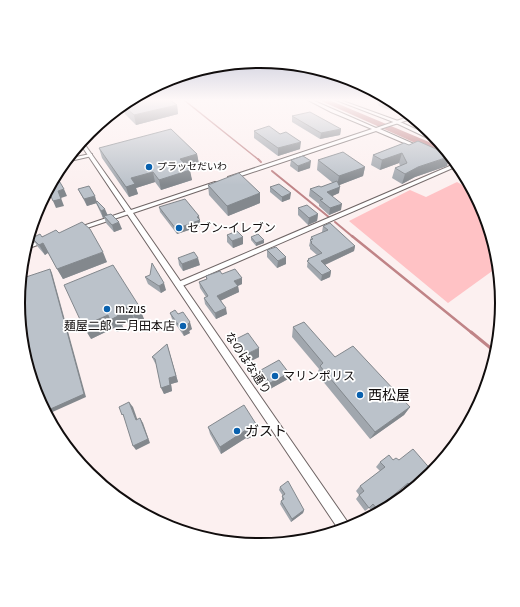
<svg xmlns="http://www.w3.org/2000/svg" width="520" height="607" viewBox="0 0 520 607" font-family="'Fira Sans','Noto Sans JP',sans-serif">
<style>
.green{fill:#ffc2c5}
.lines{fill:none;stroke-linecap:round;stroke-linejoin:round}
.stream-far3{stroke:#c08487;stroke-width:1.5}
.stream-far2{stroke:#c08487;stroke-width:2}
.stream-far1{stroke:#c08487;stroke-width:2.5}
.stream{stroke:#c08487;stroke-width:3}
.river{fill:#c08487;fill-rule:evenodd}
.minor-casing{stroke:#6f6565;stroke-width:2}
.tertiary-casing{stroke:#6f6565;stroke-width:2}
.minor{fill:#fff;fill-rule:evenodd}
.tertiary{fill:#fff;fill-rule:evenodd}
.wall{fill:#a1a7ae}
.shaded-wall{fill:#83888d}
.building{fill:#bbc2ca;stroke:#83888d}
.poi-dot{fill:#0961ae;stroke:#fff;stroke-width:1.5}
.labels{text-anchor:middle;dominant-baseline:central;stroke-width:3.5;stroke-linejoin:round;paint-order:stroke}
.far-poi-label{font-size:10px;fill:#110d0d;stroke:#fff;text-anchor:start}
.poi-label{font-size:12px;fill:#110d0d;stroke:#fff;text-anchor:start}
.street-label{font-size:12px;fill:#110d0d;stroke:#fff}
.near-poi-label{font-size:14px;fill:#110d0d;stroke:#fff;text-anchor:start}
.rim{fill:none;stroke:#110d0d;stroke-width:2}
</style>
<rect width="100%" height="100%" fill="#fcf0f0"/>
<path class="green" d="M457 182 468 188 484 211 495 269 448 303 349 221 410 190 426 197Z"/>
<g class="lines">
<path class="stream-far3" d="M184 100 259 160"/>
<g class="stream-far2">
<path d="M258 159 261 162"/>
<path d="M272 171 330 218"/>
<path d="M335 222 353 237"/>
</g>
<path class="stream-far1" d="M352 236 472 333"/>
<path class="stream" d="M471 332 493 350"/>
<path class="river" d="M319 100H329L441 147 446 155 440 154Z"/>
<defs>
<g id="minor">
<path d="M336 100H340L398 121 435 138 437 141H434L396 123Z"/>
<path d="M90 154H92V156L70 161 71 158Z"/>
<path d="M452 165 455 167 180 287H178L175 285 176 283Z"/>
<path d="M130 210 133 212 132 213 81 230 79 231 76 229 77 228Z"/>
<path d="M44 239 46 240 47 241 46 242 29 248 30 244Z"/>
</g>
<g id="tertiary">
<path d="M308 100H312L376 128 408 117 411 119 380 129 423 148 418 149 376 131 232 179H228V177L372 129 331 112Z"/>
<path d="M83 142 131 210 215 182H219V184L133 213 351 527 339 530 81 145Z"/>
</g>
</defs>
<use href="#minor" class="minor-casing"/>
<use href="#tertiary" class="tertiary-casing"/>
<use href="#minor" class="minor"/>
<use href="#tertiary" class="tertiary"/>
</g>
<g class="wall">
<path d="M138 100 177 105 178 114 136 125 125 114 124 109Z"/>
<path d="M378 100H382L399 111 396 112 379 106 377 102Z"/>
<path d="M292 116 341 129 340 135 320 139 292 122Z"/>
<path d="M254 131 300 149 278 156 254 138Z"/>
<path d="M404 143 447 166 415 177 402 184 392 178 395 168 400 166 399 163 380 170 371 165 373 155Z"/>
<path d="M99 148 197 154 199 164 188 167 192 180 161 190 155 182 136 188 138 194 129 197 102 158Z"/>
<path d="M291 160 310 168 298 172 290 166Z"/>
<path d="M318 160 365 167 363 176 339 185V193L332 196 341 210 329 215 319 206V204L309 196 310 189 321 187 333 183 317 170Z"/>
<path d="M208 185 260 203 228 216 209 195Z"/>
<path d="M270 187 290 199 282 202 270 192Z"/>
<path d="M78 189 97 201 108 215 122 229 114 232 106 223 104 217 103 218 96 203 87 206Z"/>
<path d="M159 207 201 226 177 234 160 212Z"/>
<path d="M298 208 318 214 317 221 308 225 298 215Z"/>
<path d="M323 226 355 246 354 251 325 265 331 271 330 277 321 281 307 267 308 259 317 255 310 249V247L309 246 311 237 323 233 322 232Z"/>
<path d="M59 233 107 262 63 279 48 253 45 255 38 247 32 238Z"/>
<path d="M227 235 243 244 233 248 227 242Z"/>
<path d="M251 237 264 243 256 246 251 240Z"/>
<path d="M267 250 286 264 277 268 267 257Z"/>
<path d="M178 258 200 265 183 271 179 265Z"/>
<path d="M113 265 144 319 137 323 134 319 122 325 124 329 117 332 114 328 91 339Z"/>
<path d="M222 274 242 284 238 286 239 292 221 300 227 314 216 319 205 304 204 298 206 297 200 288 199 282 206 279V276Z"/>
<path d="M145 277 166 290 161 293 148 284Z"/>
<path d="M170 313 178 314 192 329 189 331 190 333 184 336 172 319Z"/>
<path d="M293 327 335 357 410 407 404 415 370 439 317 374 319 369 292 337Z"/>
<path d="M236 339 259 357 247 363 237 348Z"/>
<path d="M167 344 178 382 171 384 172 391 164 394 156 364 155 363 152 357Z"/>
<path d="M261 370 289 373 288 379 270 389 261 376Z"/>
<path d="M256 424V432L254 433V436L247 439 246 438 221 454 210 434 208 427Z"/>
<path d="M393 460H399L431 475 407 491 403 487 373 513 369 508 365 511 356 499 359 495 356 491 360 486 380 471 376 467 380 462Z"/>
<path d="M280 487 304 510 303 513 291 522 280 504 281 501 282 500V496H283L279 490Z"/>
</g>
<g class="shaded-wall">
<path d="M177 105 178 114 136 125 134 115Z"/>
<path d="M341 129 340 135 320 139 321 133Z"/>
<path d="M301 142 300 149 278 156V148Z"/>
<path d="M402 153 399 163 380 170 382 160Z"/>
<path d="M197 154 199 164 182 169 180 159Z"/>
<path d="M448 157 449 160 447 166 415 177 402 184 405 174 418 167Z"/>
<path d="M311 161 310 168 298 172V166Z"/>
<path d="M365 167 363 176 337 186 339 176Z"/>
<path d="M190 170 192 180 161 190 159 180Z"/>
<path d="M153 172 155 182 136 188 138 194 129 197 126 187 131 178Z"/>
<path d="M340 187 339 193 326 199 327 192Z"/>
<path d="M64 189 67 196 61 198 64 206 56 208 53 201 58 191Z"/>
<path d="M260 193V203L228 216 227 206Z"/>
<path d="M291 193 290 199 282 202V197Z"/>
<path d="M95 196 97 203 87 206 84 199Z"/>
<path d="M342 204 341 210 329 215 330 208Z"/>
<path d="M105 209 108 216 103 218 101 211Z"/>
<path d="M318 214 317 221 308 225 309 218Z"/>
<path d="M199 216 201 226 177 234 176 229Z"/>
<path d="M119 222 122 229 114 232 112 225Z"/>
<path d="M243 237V244L233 248 232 241Z"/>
<path d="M264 240V243L256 246V243Z"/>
<path d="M43 243 49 252 45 255 39 245Z"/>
<path d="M355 246 354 251 320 267 321 261Z"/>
<path d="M103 252 107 262 63 279 57 269Z"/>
<path d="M286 257V264L277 268 278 261Z"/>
<path d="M198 258 200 265 183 271 182 264Z"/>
<path d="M50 269 52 273 86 397 48 414 46 411Z"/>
<path d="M331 271 330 277 321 281 322 275Z"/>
<path d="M242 278V284L235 287 234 281Z"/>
<path d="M164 283 166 290 161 293 159 286Z"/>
<path d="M238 286 239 292 218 302 217 296Z"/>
<path d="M129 306 134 319 122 325 124 329 117 332 110 320 116 312Z"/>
<path d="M139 306 144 319 137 323 131 310Z"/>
<path d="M226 308 227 314 216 319 215 313Z"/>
<path d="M108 315 114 328 91 339 83 326Z"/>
<path d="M190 322 192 329 189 331 190 333 184 336 182 330Z"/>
<path d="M167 344 178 382 171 384 172 391 164 394 161 388Z"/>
<path d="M259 348V357L247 363V354Z"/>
<path d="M289 373 288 379 270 389V383Z"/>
<path d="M129 402 133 407 139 424 136 420Z"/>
<path d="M410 407 404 415 370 439 375 432Z"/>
<path d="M140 418 143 423 150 443 136 450 133 446Z"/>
<path d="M256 424V432L254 433V436L247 439V432L252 426Z"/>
<path d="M246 430V438L221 454 220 447Z"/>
<path d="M304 510 303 513 291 522 292 519Z"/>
</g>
<g class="building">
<path d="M138 100H170L177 105 134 115 126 108Z"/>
<path d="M310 112 341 129 321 133 292 116Z"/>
<path d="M269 126 280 134 286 132 301 142 278 148 254 131Z"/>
<path d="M171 129 197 154 180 159 190 170 159 180 153 172 131 178 135 184 126 187 99 148Z"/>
<path d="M418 141 445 153 448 157 418 167 405 174 395 168 407 163 402 153 382 160 373 155 404 143 409 145Z"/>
<path d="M343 152 365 167 339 176 318 160Z"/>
<path d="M303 156 311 161 298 166 291 160Z"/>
<path d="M239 173 260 193 227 206 208 185Z"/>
<path d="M58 179 64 189 58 191 61 199 53 201 49 192Z"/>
<path d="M337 181 340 187 327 192 342 204 330 208 320 200 323 199 310 189 319 186 321 187Z"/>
<path d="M279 184 291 193 282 197 270 187Z"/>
<path d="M89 186 95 196 84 199 78 189Z"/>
<path d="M185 199 199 216 197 217 200 220 176 229 159 207Z"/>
<path d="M97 201 105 209 101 211 96 202Z"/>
<path d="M307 205 318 214 309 218 298 208Z"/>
<path d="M111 214 119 222 112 225 104 216Z"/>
<path d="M82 222 90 229 103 252 57 269 43 243 39 245 32 238 40 234 42 237 56 230 59 233Z"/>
<path d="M330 223 355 246 321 261 331 271 322 275 307 261 309 260 308 259 322 253 311 243 312 242 310 240 313 239 311 237 328 230 323 226Z"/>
<path d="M237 231 243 237 232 241 227 235Z"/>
<path d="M258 234 264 240 256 243 251 237Z"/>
<path d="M276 247 286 257 278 261 267 250Z"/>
<path d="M194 252 198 258 182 264 178 258Z"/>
<path d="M152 263 164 283 159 286 145 277 150 275Z"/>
<path d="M113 265 139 306 131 310 129 306 116 312 118 316 110 320 108 315 83 326 64 285Z"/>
<path d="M50 269 84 394 46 411 36 396 18 303 23 278Z"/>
<path d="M235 269 242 278 234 281 238 286 217 296 226 308 215 313 204 298 208 296 199 282 207 279 206 276 220 271 222 274Z"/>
<path d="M175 310 178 314 183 312 190 322 187 325 188 327 182 330 170 313Z"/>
<path d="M304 322 335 357 353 346 410 407 375 432 320 366 323 363 293 327Z"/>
<path d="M248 333 259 348 247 354 236 339Z"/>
<path d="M167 344 176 376 169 378 170 385 161 388 155 359 152 357Z"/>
<path d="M279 360 289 373 270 383 261 370Z"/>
<path d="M129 402 136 420 140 418 148 439 133 446 123 414 122 415 119 407Z"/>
<path d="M244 405 256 424 252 426 253 428 247 432 246 430 220 447 208 427Z"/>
<path d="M413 449 433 472 431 475 412 487 408 483 377 509 373 504 369 508 359 495 364 491 360 486 385 467 380 462 389 455 393 460 396 458 399 460Z"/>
<path d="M288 481 304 510 292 519 281 501 284 499 282 496 285 494 280 487Z"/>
</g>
<linearGradient id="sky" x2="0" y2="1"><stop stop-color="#98a1c1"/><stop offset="0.54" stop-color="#fef8f8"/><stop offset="1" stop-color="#fef8f8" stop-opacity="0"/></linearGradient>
<rect width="520" height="185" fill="url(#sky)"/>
<g class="poi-dot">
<circle cx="149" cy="167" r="4"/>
<circle cx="179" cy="228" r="4"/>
<circle cx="107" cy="309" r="4"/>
<circle cx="183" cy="326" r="4"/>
<circle cx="275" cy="376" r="4"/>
<circle cx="360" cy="395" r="4"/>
<circle cx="237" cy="431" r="4"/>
</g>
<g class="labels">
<g class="far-poi-label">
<text x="157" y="167">プラッセだいわ</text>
</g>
<g class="poi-label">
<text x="187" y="228">セブン-イレブン</text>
<text x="115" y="309">m.zus</text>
<text x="175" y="326" text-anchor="end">麺屋二郎 二月田本店</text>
<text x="283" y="376">マリンポリス</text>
</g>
<g class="street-label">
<text transform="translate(248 363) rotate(56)">なのはな通り</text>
</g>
<g class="near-poi-label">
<text x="368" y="395">西松屋</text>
<text x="245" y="431">ガスト</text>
</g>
</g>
<path d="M0 0H520V607H0ZM25 303a235 235 0 1 1 470 0a235 235 0 1 1-470 0Z" fill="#fff" fill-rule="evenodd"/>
<path class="rim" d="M25 303a235 235 0 1 1 470 0a235 235 0 1 1-470 0Z"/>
</svg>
